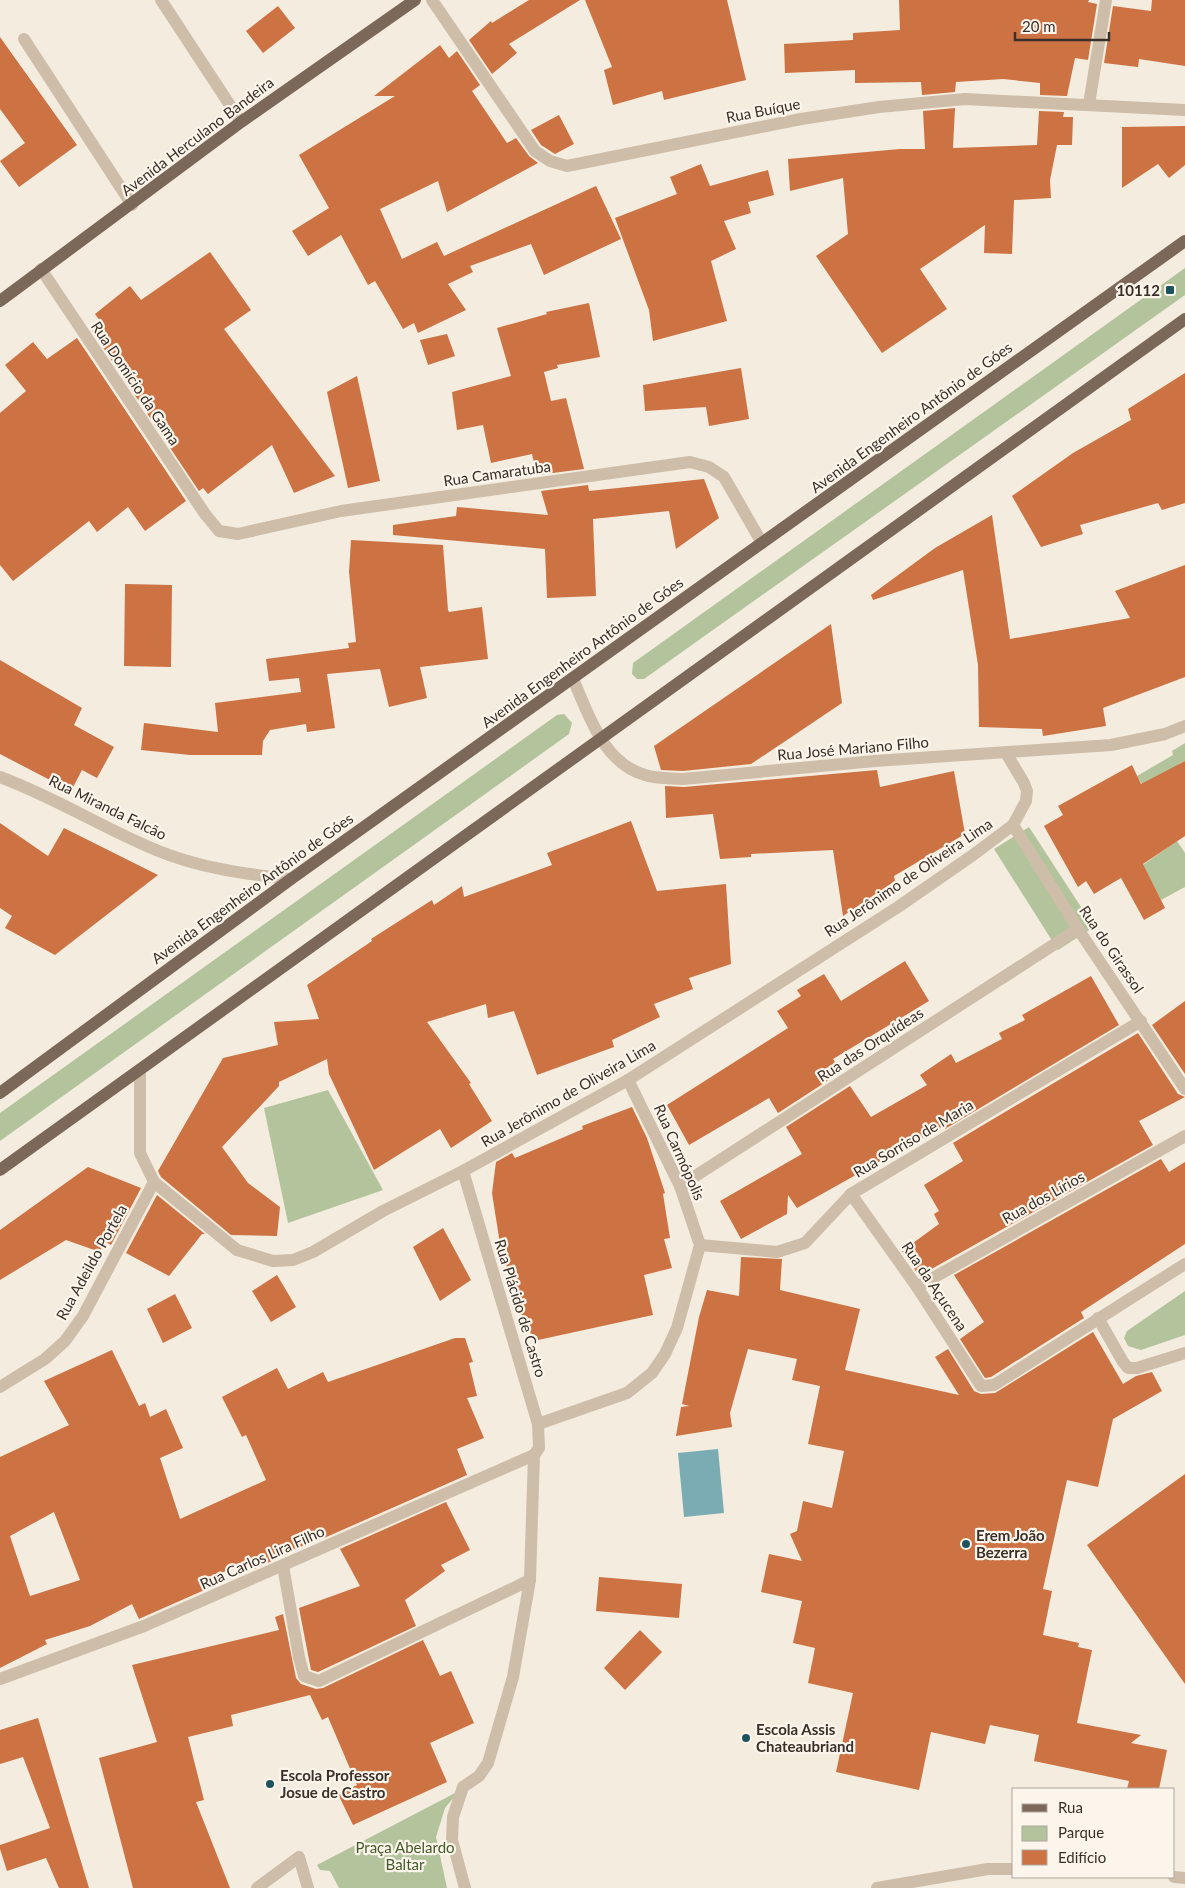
<svg xmlns="http://www.w3.org/2000/svg" width="1185" height="1888" viewBox="0 0 1185 1888" font-family="Lato,sans-serif">
<style>
.green{fill:#b3c49c}
.water{fill:#7babb3}
.building{fill:#cc7243;fill-rule:evenodd}
.lines{fill:none;stroke-linecap:round;stroke-linejoin:round}
.minor{stroke:#cdbda9;stroke-width:12}
.major{stroke:#7c6859;stroke-width:12}
.poi-dot{fill:#1c535e;stroke:#fbf5eb;stroke-width:2}
.labels{text-anchor:middle;dominant-baseline:central;stroke-width:4.5;stroke-linejoin:round;paint-order:stroke}
.street-label{font-size:15px;fill:#3a3029;stroke:#fbf5eb}
.poi-label{font-size:15px;font-weight:bold;fill:#3a3029;stroke:#fbf5eb;text-anchor:start}
.park-label{font-size:15px;fill:#445a2b;stroke:#fbf5eb}
</style>
<rect width="100%" height="100%" fill="#f4ecde"/>
<g class="green">
<path d="M1185 268V295L644 679H637L632 674 633 663Z"/>
<path d="M564 714 572 723 569 734 0 1141V1113L557 715Z"/>
<path d="M1185 743V761L1179 764 1181 768 1145 789 1137 776 1173 755 1172 751Z"/>
<path d="M1029 827 1094 927 1058 950 994 849Z"/>
<path d="M1177 841 1185 853V887L1161 900 1143 865Z"/>
<path d="M328 1090 383 1190 288 1223 264 1108Z"/>
<path d="M1185 1291V1335L1141 1350 1128 1346 1124 1338 1127 1331Z"/>
<path d="M459 1791 445 1808 436 1837 447 1888H339L330 1871 320 1870 317 1865Z"/>
</g>
<path class="water" d="M718 1449 724 1513 684 1517 678 1453Z"/>
<g class="building">
<path d="M529 0H580L509 44 517 53 492 74 469 40 491 21 492 23Z"/>
<path d="M585 0H727L746 80 664 100 662 91 613 105 604 70 612 67Z"/>
<path d="M899 0H1089L1088 2 1097 4 1088 60 1075 58 1067 96 1040 95V83L1003 79 956 82 955 92 922 95 921 82 855 83V70L785 73 784 44 853 40V33L900 30Z"/>
<path d="M1152 0H1185V66L1139 59 1138 67 1104 63 1113 6 1151 11Z"/>
<path d="M278 6 295 28 263 53 246 31Z"/>
<path d="M0 37 77 145 19 187 0 161 25 143 0 109Z"/>
<path d="M440 45 449 58 457 51 480 85 472 91 507 143 516 138 529 156 538 163 447 212 438 181 380 209 402 259 437 242 444 256 596 186 621 239 544 275 531 244 470 266 473 272 448 284 466 310 418 333 414 323 403 329 375 281 368 285 341 235 308 256 292 231 329 208 299 155 395 96H374Z"/>
<path d="M955 108 953 148 1037 145 1039 111 1064 112 1063 117H1073L1072 145H1057L1050 180 1051 198 1014 200 1012 254 984 253 985 225 920 269 947 309 882 353 816 256 848 234 843 178 790 191 788 159 900 149H925L923 111Z"/>
<path d="M559 115 574 144 555 154 541 145 531 130Z"/>
<path d="M1185 126V165L1169 178 1158 164 1122 188V127Z"/>
<path d="M701 164 710 186 768 170 774 195 748 202 751 213 724 221 736 249 711 261 727 321 653 341 649 310 615 218 677 194 670 177Z"/>
<path d="M210 252 251 310 224 329 335 476 294 493 272 445 208 494 203 488 199 491 90 328 100 321 95 314 130 286 141 300Z"/>
<path d="M589 303 600 357 557 365 558 368 544 372 551 401 566 398 584 469 537 475 532 454 491 463 483 425 457 430 452 392 511 376 497 328 547 314 546 312Z"/>
<path d="M447 334 455 356 428 365 420 340Z"/>
<path d="M77 338 186 501 145 531 128 507 97 532 89 521 13 581 0 565V413L26 391 5 365 33 342 47 359Z"/>
<path d="M741 368 749 419 709 426 706 407 645 411 643 385Z"/>
<path d="M1185 373V503L1162 510 1158 503 1080 525 1083 534 1041 547 1012 496 1073 453 1131 420 1128 409Z"/>
<path d="M357 376 380 481 348 488 327 392Z"/>
<path d="M704 479 719 518 676 549 669 511 593 519 596 596 547 598 545 549 393 535V525L456 516 457 507 548 515 541 491 588 485 589 491Z"/>
<path d="M992 515 1010 639 1130 618 1115 591 1185 565V677L1103 708 1106 726 1043 736 1042 729 979 727 978 665 963 570 873 600 871 595 935 548Z"/>
<path d="M351 540 443 545 448 610 449 612 482 607 488 659 420 667 427 698 389 707 380 669 327 674 335 728 307 732 306 724 270 730 263 741 262 755H190L141 750 144 723 218 732 215 703 301 692 299 678 269 681 266 659 349 648 348 643 356 642 349 572Z"/>
<path d="M125 584 172 585 171 667 124 666Z"/>
<path d="M831 624 842 703 751 764 683 771 661 770 654 746Z"/>
<path d="M0 660 82 708 74 725 114 747 97 778 82 770 71 791 0 754Z"/>
<path d="M1185 761V836L1143 864 1165 908 1144 920 1121 878 1094 894 1086 881 1078 887 1044 826 1063 815 1058 806 1132 765 1141 784Z"/>
<path d="M877 770 880 787 954 771 965 834 894 876 895 881 843 916 833 850 751 854V857L720 859 713 814 666 818 665 786 684 787Z"/>
<path d="M631 821 657 891 726 884 731 964 689 978 693 989 654 1004 660 1017 612 1040 614 1047 537 1075 514 1011 488 1018 486 1004 427 1022 471 1083 469 1084 492 1121 451 1148 440 1129 374 1170 329 1074 327 1059 279 1082V1086L222 1147 248 1183 280 1207 277 1236 231 1235 161 1177 158 1171 223 1058 278 1045 274 1022 319 1019 307 985 372 941 371 939 432 900 434 905 462 886 464 897 552 865 547 853Z"/>
<path d="M0 823 48 856 64 828 158 875 55 955 5 928 12 916 0 908Z"/>
<path d="M905 961 929 1001 833 1059 841 1072 778 1113 769 1098 689 1145 667 1105 788 1028 777 1011 801 996 797 990 824 974 841 1001Z"/>
<path d="M1091 976 1119 1025 945 1129 943 1126 797 1208 788 1195 787 1214 741 1239 720 1201 802 1154 786 1127 850 1086 871 1117 927 1085 920 1075 951 1054 956 1063 1002 1039 999 1033 1025 1020 1022 1015Z"/>
<path d="M1185 1001V1074L1152 1025Z"/>
<path d="M1138 1033 1178 1094 1185 1097 1139 1121 1153 1145 919 1276 902 1251 939 1224 934 1214 939 1211 924 1185 963 1161 953 1143Z"/>
<path d="M632 1107 647 1138 665 1193 663 1194 670 1238 664 1239 672 1268 644 1275 653 1315 538 1340 537 1336 531 1337 529 1322 524 1323 500 1244 492 1193 496 1162 512 1153 515 1158 583 1129 582 1126Z"/>
<path d="M1161 1159 1169 1172 1185 1162V1244L1081 1312 1084 1318 991 1377 985 1378 960 1339 984 1322 954 1275Z"/>
<path d="M88 1167 141 1188 111 1245 104 1241 100 1252 66 1240 0 1280V1230Z"/>
<path d="M157 1195 205 1234H202L169 1276 126 1253Z"/>
<path d="M443 1228 471 1280 440 1301 413 1247Z"/>
<path d="M741 1257 782 1259 780 1290 860 1309 845 1370 959 1395 935 1357 948 1349 974 1391 981 1394 995 1393 1093 1332 1123 1384 1136 1376 1152 1372 1162 1391 1113 1419 1098 1487 1067 1480 1043 1589 1052 1591 1043 1635 1079 1643 1078 1647 1092 1650 1077 1723 1141 1735 1131 1743 1167 1750 1159 1789H1127L1129 1781 1034 1761 1039 1735 990 1725 985 1744 931 1732 919 1790 836 1772 853 1693 808 1683 815 1648 793 1643 802 1601 761 1592 769 1554 802 1561 790 1534 797 1531 803 1501 832 1508 844 1451 808 1444 820 1386 792 1380 797 1359 748 1349 730 1413 732 1427 676 1436 681 1407 689 1406 682 1404 699 1317 707 1290 739 1296Z"/>
<path d="M277 1275 296 1307 271 1322 252 1291Z"/>
<path d="M175 1294 192 1328 163 1343 147 1309Z"/>
<path d="M455 1338H465L473 1362 469 1363 477 1396 467 1398 484 1438 457 1449 467 1475 324 1538 286 1552 287 1554 254 1569 250 1561 205 1580 209 1588 141 1618 139 1619 132 1604 90 1626 45 1640 47 1644 0 1668V1457L69 1425 44 1381 112 1350 139 1406 145 1403 150 1417 166 1409 183 1448 160 1458 180 1519 266 1480 246 1435 242 1437 222 1397 277 1368 288 1389 323 1372 328 1382ZM54 1512 80 1580 30 1596 10 1536Z"/>
<path d="M1185 1474V1684L1087 1545Z"/>
<path d="M446 1502 470 1550 441 1565 445 1571 405 1600 416 1626 318 1672 311 1670 299 1608 360 1586 340 1549Z"/>
<path d="M599 1577 682 1584 679 1618 596 1611Z"/>
<path d="M283 1614 296 1678 301 1684 316 1689 323 1688 423 1640 440 1676 451 1671 474 1723 430 1743 447 1782 353 1825 338 1794 357 1785 328 1717 322 1720 310 1695 231 1715 233 1726 188 1737 204 1800 196 1802 230 1888H133L99 1758 157 1742 132 1665 279 1630 275 1617Z"/>
<path d="M640 1630 662 1652 625 1690 604 1668Z"/>
<path d="M38 1718 69 1822 89 1888H59L46 1858 7 1871 0 1849V1845L50 1828 23 1757 0 1764V1730Z"/>
</g>
<g class="lines">
<g class="minor">
<path d="M161 0 241 122"/>
<path d="M432 0 535 151 550 161 567 166 801 119 879 107 965 99 1185 110"/>
<path d="M24 39 132 205"/>
<path d="M1089 104 1106 0"/>
<path d="M41 269 205 514 219 531 238 534 341 511 690 462 709 467 724 477 762 543"/>
<path d="M573 679C589 715 603 763 645 775 657 779 671 778 683 779L875 761 1111 745 1165 734 1185 726"/>
<path d="M0 777C54 797 103 828 156 850 199 868 245 874 291 879"/>
<path d="M1013 825 1078 929 1185 1089"/>
<path d="M140 1071V1153L154 1182 237 1250 273 1261 293 1260 313 1252 383 1211 463 1171 628 1080 898 907 973 855 1013 825 1026 801 1027 791 1024 783 1006 753"/>
<path d="M463 1171 538 1424 539 1448 534 1455"/>
<path d="M680 1186 1078 929"/>
<path d="M851 1194 917 1287 981 1386 994 1385 1185 1264"/>
<path d="M700 1245 777 1252 805 1243 851 1194 1141 1021"/>
<path d="M917 1287 1185 1136"/>
<path d="M1098 1318 1123 1362 1128 1368H1137L1185 1353"/>
<path d="M0 1387 45 1359 65 1341 83 1316 154 1182"/>
<path d="M538 1424 627 1393 652 1373 665 1354 677 1328 700 1245 680 1186 628 1080"/>
<path d="M283 1566 299 1657 304 1676 319 1681 530 1580"/>
<path d="M0 1679 144 1626 534 1455"/>
<path d="M1174 1877 1185 1878"/>
<path d="M257 1888 299 1857 308 1888"/>
<path d="M465 1888 452 1840 453 1817 463 1787 479 1776 488 1763 513 1677 530 1580 534 1455"/>
<path d="M877 1888 988 1869H1014"/>
</g>
<g class="major">
<path d="M0 301 241 122 415 0"/>
<path d="M0 1093 291 879 1185 241"/>
<path d="M0 1170 1185 319"/>
</g>
</g>
<g class="poi-dot">
<rect x="1165" y="285" width="10" height="10" rx="2.5"/>
<circle cx="966" cy="1544" r="5"/>
<circle cx="746" cy="1738" r="5"/>
<circle cx="270" cy="1784" r="5"/>
</g>
<g class="labels">
<g class="street-label">
<text transform="translate(763 110) rotate(-11)">Rua Buíque</text>
<text transform="translate(197 136) rotate(-37)">Avenida Herculano Bandeira</text>
<text transform="translate(136 383) rotate(56)">Rua Domício da Gama</text>
<text transform="translate(911 417) rotate(-36)">Avenida Engenheiro Antônio de Góes</text>
<text transform="translate(497 473) rotate(-8)">Rua Camaratuba</text>
<text transform="translate(582 652) rotate(-36)">Avenida Engenheiro Antônio de Góes</text>
<text transform="translate(853 748) rotate(-5)">Rua José Mariano Filho</text>
<text transform="translate(108 807) rotate(26)">Rua Miranda Falcão</text>
<text transform="translate(908 877) rotate(-34)">Rua Jerônimo de Oliveira Lima</text>
<text transform="translate(252 888) rotate(-36)">Avenida Engenheiro Antônio de Góes</text>
<text transform="translate(1112 949) rotate(56)">Rua do Girassol</text>
<text transform="translate(870 1044) rotate(-33)">Rua das Orquídeas</text>
<text transform="translate(568 1093) rotate(-30)">Rua Jerônimo de Oliveira Lima</text>
<text transform="translate(913 1138) rotate(-31)">Rua Sorriso de Maria</text>
<text transform="translate(680 1152) rotate(66)">Rua Carmópolis</text>
<text transform="translate(1043 1197) rotate(-29)">Rua dos Lírios</text>
<text transform="translate(91 1262) rotate(-61)">Rua Adeildo Portela</text>
<text transform="translate(935 1286) rotate(56)">Rua da Açucena</text>
<text transform="translate(521 1308) rotate(73)">Rua Plácido de Castro</text>
<text transform="translate(262 1557) rotate(-24)">Rua Carlos Lira Filho</text>
</g>
<g class="poi-label">
<text x="1160" y="290" text-anchor="end">10112</text>
<text x="976" y="1535">Erem João<tspan x="976" dy="17">Bezerra</tspan></text>
<text x="756" y="1729">Escola Assis<tspan x="756" dy="17">Chateaubriand</tspan></text>
<text x="280" y="1775">Escola Professor<tspan x="280" dy="17">Josue de Castro</tspan></text>
</g>
<g class="park-label">
<text x="405" y="1847">Praça Abelardo<tspan x="405" dy="17">Baltar</tspan></text>
</g>
</g>
<rect x="1012" y="1788" width="162" height="90" fill="#fbf5eb" stroke="#aea69d"/>
<rect x="1022" y="1804" width="25" height="8" fill="#7c6859" stroke="#aea69d"/>
<text x="1058" y="1813" font-size="15" fill="#3a3029">Rua</text>
<rect x="1022" y="1826" width="25" height="15" fill="#b3c49c" stroke="#aea69d"/>
<text x="1058" y="1838" font-size="15" fill="#3a3029">Parque</text>
<rect x="1022" y="1850" width="25" height="15" fill="#cc7243" stroke="#aea69d"/>
<text x="1058" y="1863" font-size="15" fill="#3a3029">Edifício</text>
<path d="M1015 32v8h94v-8" fill="none" stroke="#3a3029" stroke-width="2.5"/>
<text x="1022" y="32" font-size="15" fill="#3a3029" stroke="#fbf5eb" stroke-width="4" paint-order="stroke">20 m</text>
</svg>
